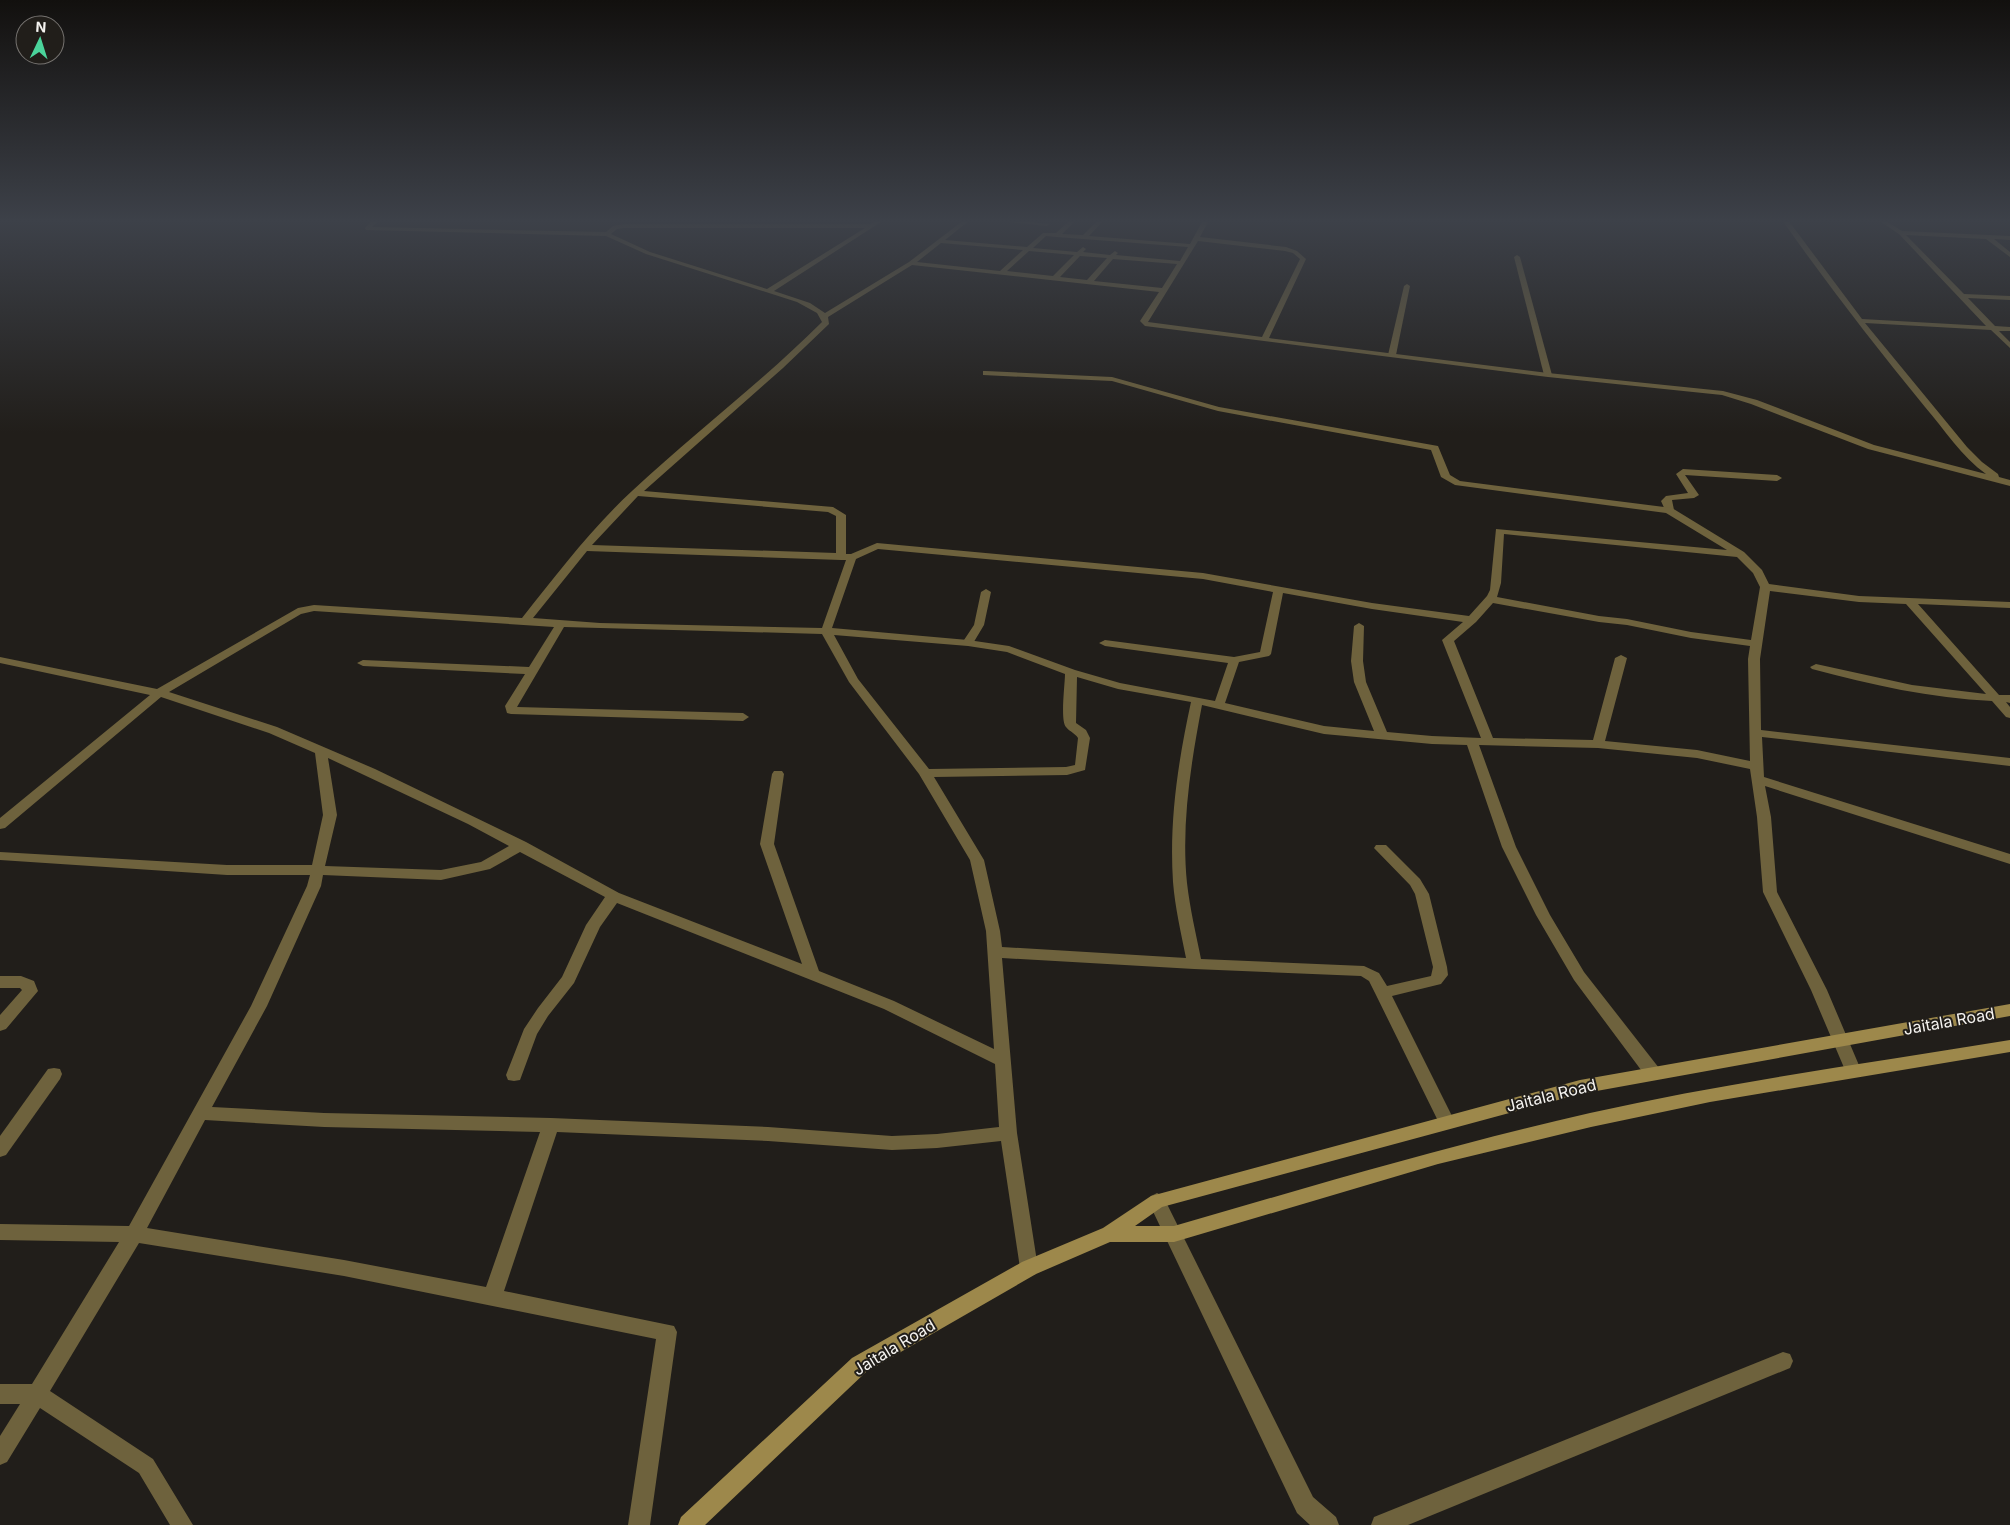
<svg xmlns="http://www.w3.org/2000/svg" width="2010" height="1525" viewBox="0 0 2010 1525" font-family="Inter,sans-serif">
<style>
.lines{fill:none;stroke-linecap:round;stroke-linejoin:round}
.lane{fill:#6e623d;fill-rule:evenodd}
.street{fill:#6e623d;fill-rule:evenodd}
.secondary{fill:#9d884b;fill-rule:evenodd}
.labels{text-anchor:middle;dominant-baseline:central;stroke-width:4;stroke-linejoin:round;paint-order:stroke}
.near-street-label{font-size:16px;fill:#f5f3f0;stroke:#211e1a}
</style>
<rect width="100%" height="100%" fill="#211e1a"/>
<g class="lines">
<g class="lane">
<path d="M1517 255 1520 257 1552 375 1551 377 1544 375 1514 257Z"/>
<path d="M1407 284 1410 286 1396 355 1392 357 1388 355 1404 286Z"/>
<path d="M1683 469 1777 475 1782 478 1777 481 1685 475 1699 495 1694 498 1672 500 1674 510 1672 512H1666L1661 501 1666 496 1688 493 1676 474Z"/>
<path d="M986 589 991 592 984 625 972 645H964L962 643 974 625 981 592Z"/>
</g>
<g class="street">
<path d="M373 220H379L372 227 606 232 613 226 623 224H870L878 220H884L774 291 810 303 825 313 909 262 964 220H970L945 240 1027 247 1043 233H1056L1070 220H1076L1062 234 1083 235 1098 220H1104L1089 236 1190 244 1202 222 1194 220H1209L1200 237 1286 247 1297 251 1306 259 1269 338 1548 373 1723 391 1757 400 1874 445 1986 474C1962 457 1944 429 1925 407 1875 346 1827 284 1782 220H1788L1862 319 1986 326 1899 234 1878 220H1884L1902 231 2010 236V240L1994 239 2010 252V257L1986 239 1906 235 1964 294 2010 296V300L1968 298 1995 326 2010 327V331H1999L2010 342V348L1991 330 1865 323 1967 447 1982 462 1998 474 1999 477 2010 480V486L1868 449 1751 404 1722 395 1548 377 1145 326 1140 321 1159 292 912 265 828 317 829 324 783 368 644 491 833 507 846 515V554H851L877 543 1203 573 1372 603 1469 616 1487 596 1490 590 1496 529 1727 550 1666 513 1455 485 1441 477 1431 450 1218 411 1112 381 983 375V371H986L1112 377 1219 407 1438 446 1450 475 1460 481 1672 508 1744 552 1762 570 1769 584 1859 596 2010 602V608L1918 604 1999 695H2010V703L2006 702 2010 707V718L2006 717 1992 701C1931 698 1871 685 1812 669L1810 667 1816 664 1912 685 1986 694 1906 604 1859 602 1770 591 1760 659 1761 730 2010 758V766L1762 737 1764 777 2010 854V864L1765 786 1771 817 1777 892 1827 990 1861 1070 1859 1074 1853 1076 1847 1074 1845 1070 1811 990 1763 892 1757 817 1750 769 1697 758 1598 748 1479 745 1516 847 1550 915 1584 972 1659 1068 1661 1073 1659 1078 1653 1079 1647 1078 1574 980 1536 915 1502 847 1467 745 1432 744 1324 734 1202 705C1191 763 1181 824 1187 883 1190 909 1196 934 1201 959L1364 966 1379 973 1387 986 1431 976 1433 967 1415 894 1410 885 1374 848 1376 845H1386L1420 879 1429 894 1447 967 1448 975 1441 984 1392 996 1455 1122 1453 1127 1447 1129 1441 1127 1375 993 1369 981 1361 976 1194 969 1002 958 1017 1133 1038 1268 1036 1274 1029 1276 1022 1274 1020 1268 1001 1141 937 1148 892 1150 768 1141 557 1132 504 1291 674 1326 677 1332 650 1525H628L656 1339 344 1276 139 1243 50 1391 153 1459 193 1525H170L139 1473 40 1408 7 1462 0 1465V1436L20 1404H0V1384H32L119 1242 0 1240V1224L129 1226 251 1006 307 886 310 875H227L0 860V852L227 865H312L323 815 315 753 269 733 161 697 5 828 0 829V818L150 695 0 663V657L157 689 298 608 314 605 522 618C557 574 591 529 632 491 694 433 762 382 822 322L817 313 797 302 646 254 606 236 366 230 365 228ZM623 228H865L767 289 650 252 611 234 617 229ZM1046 236 1057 237 1188 247 1180 261 1116 255 1118 253 1115 251 1110 255 1083 252 1086 249 1083 247 1077 252 1033 248ZM1198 241 1285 251 1293 253 1300 259 1262 337 1148 322ZM941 243 1023 250 1000 271 917 262ZM1029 251 1074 255 1053 276 1007 271ZM1080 256 1107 258 1087 280 1060 277ZM1113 259 1177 264 1162 288 1094 281ZM638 496 828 512 836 516V553L592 545ZM1504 534 1737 557 1753 573 1760 587 1751 640 1691 632 1627 619 1599 616 1497 597 1501 583ZM878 549 1203 579 1273 592 1260 652 1234 657 1105 640 1099 643 1105 646 1228 663 1215 701 1120 683 1075 670 1009 646 968 640 832 628 856 559ZM587 551 841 560H846L822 628 600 623 533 618ZM1283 593 1372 609 1463 622 1442 640 1481 738 1432 736 1387 732 1366 682 1363 661 1364 626 1359 623 1354 626 1351 661 1354 682 1374 731 1324 726 1225 703 1239 662 1269 656 1271 654ZM1493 603 1599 622 1627 625 1691 638 1750 646 1748 659 1750 761 1697 750 1605 741 1627 658 1621 655 1615 658 1593 740 1493 738 1454 641 1476 622ZM314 611 554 627 529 667 363 660 357 663 363 666 525 674 505 706 507 713 511 714 743 721 749 717 743 713 517 707 564 627 822 634 849 682 919 774 970 860 986 931 994 1049 894 1001 819 971 774 844 784 774 782 771H774L772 774 760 844 802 964 619 893 526 842 375 769 277 727 169 692 301 614ZM834 635 968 646 1007 652 1065 674C1065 684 1060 721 1066 727 1070 732 1075 733 1078 738L1075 765 1066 767 929 769 858 679ZM1077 677 1118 689 1191 702C1178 762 1169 821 1173 882 1175 907 1181 933 1186 958L1002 947 1000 931 984 860 934 777 1067 775 1085 770 1090 738 1086 730 1076 723ZM328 758 468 824 509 846 481 862 441 870 325 866 337 815ZM520 852 605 897 586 925 562 977 538 1008 524 1029 506 1075 508 1080 514 1081 520 1080 537 1034 548 1016 574 983 600 927 617 903 884 1009 995 1064 999 1127 937 1134 892 1136 768 1127 551 1118 324 1113 212 1107 267 1006 321 886 323 875 441 880 490 869ZM205 1120 324 1127 540 1132 486 1287 344 1260 147 1228Z"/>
<path d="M991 220H1012L1050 224 1047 226Z"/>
<path d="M0 976H21L34 981 38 991 6 1029 0 1031V1015L22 990 20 988H0Z"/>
<path d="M54 1068 60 1069 62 1074 60 1079 6 1155 0 1157V1136L48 1069Z"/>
<path d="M1157 1193 1163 1196 1313 1497 1336 1517 1339 1525H1310L1297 1513 1148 1201 1151 1196Z"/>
<path d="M1783 1352 1790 1354 1793 1361 1790 1368 1408 1525H1371L1374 1517Z"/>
</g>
<path class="secondary" d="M2010 1004V1016L1580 1094 1162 1207 1135 1226H1174C1312 1186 1450 1145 1590 1113 1728 1082 1870 1063 2010 1040V1052L1710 1102 1591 1127 1438 1164 1174 1242H1110L1036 1274 866 1372 705 1525H678L681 1517 852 1358 1022 1262 1103 1228 1151 1196 1580 1080Z"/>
</g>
<linearGradient id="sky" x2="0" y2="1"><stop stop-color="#12100e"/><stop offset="0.51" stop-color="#3d4149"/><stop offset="1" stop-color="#3d4149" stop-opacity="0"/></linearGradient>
<rect width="2010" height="433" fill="url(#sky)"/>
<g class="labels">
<g class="near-street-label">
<text transform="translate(1949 1021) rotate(-10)">Jaitala Road</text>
<text transform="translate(1551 1095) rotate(-14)">Jaitala Road</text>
<text transform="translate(894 1347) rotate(-31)">Jaitala Road</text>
</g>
</g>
<g transform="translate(40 40) rotate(4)"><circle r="24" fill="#211e1a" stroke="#767370"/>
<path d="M0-4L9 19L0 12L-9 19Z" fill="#4bd49b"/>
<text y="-8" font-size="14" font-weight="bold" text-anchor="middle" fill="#f5f3f0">N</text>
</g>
</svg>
